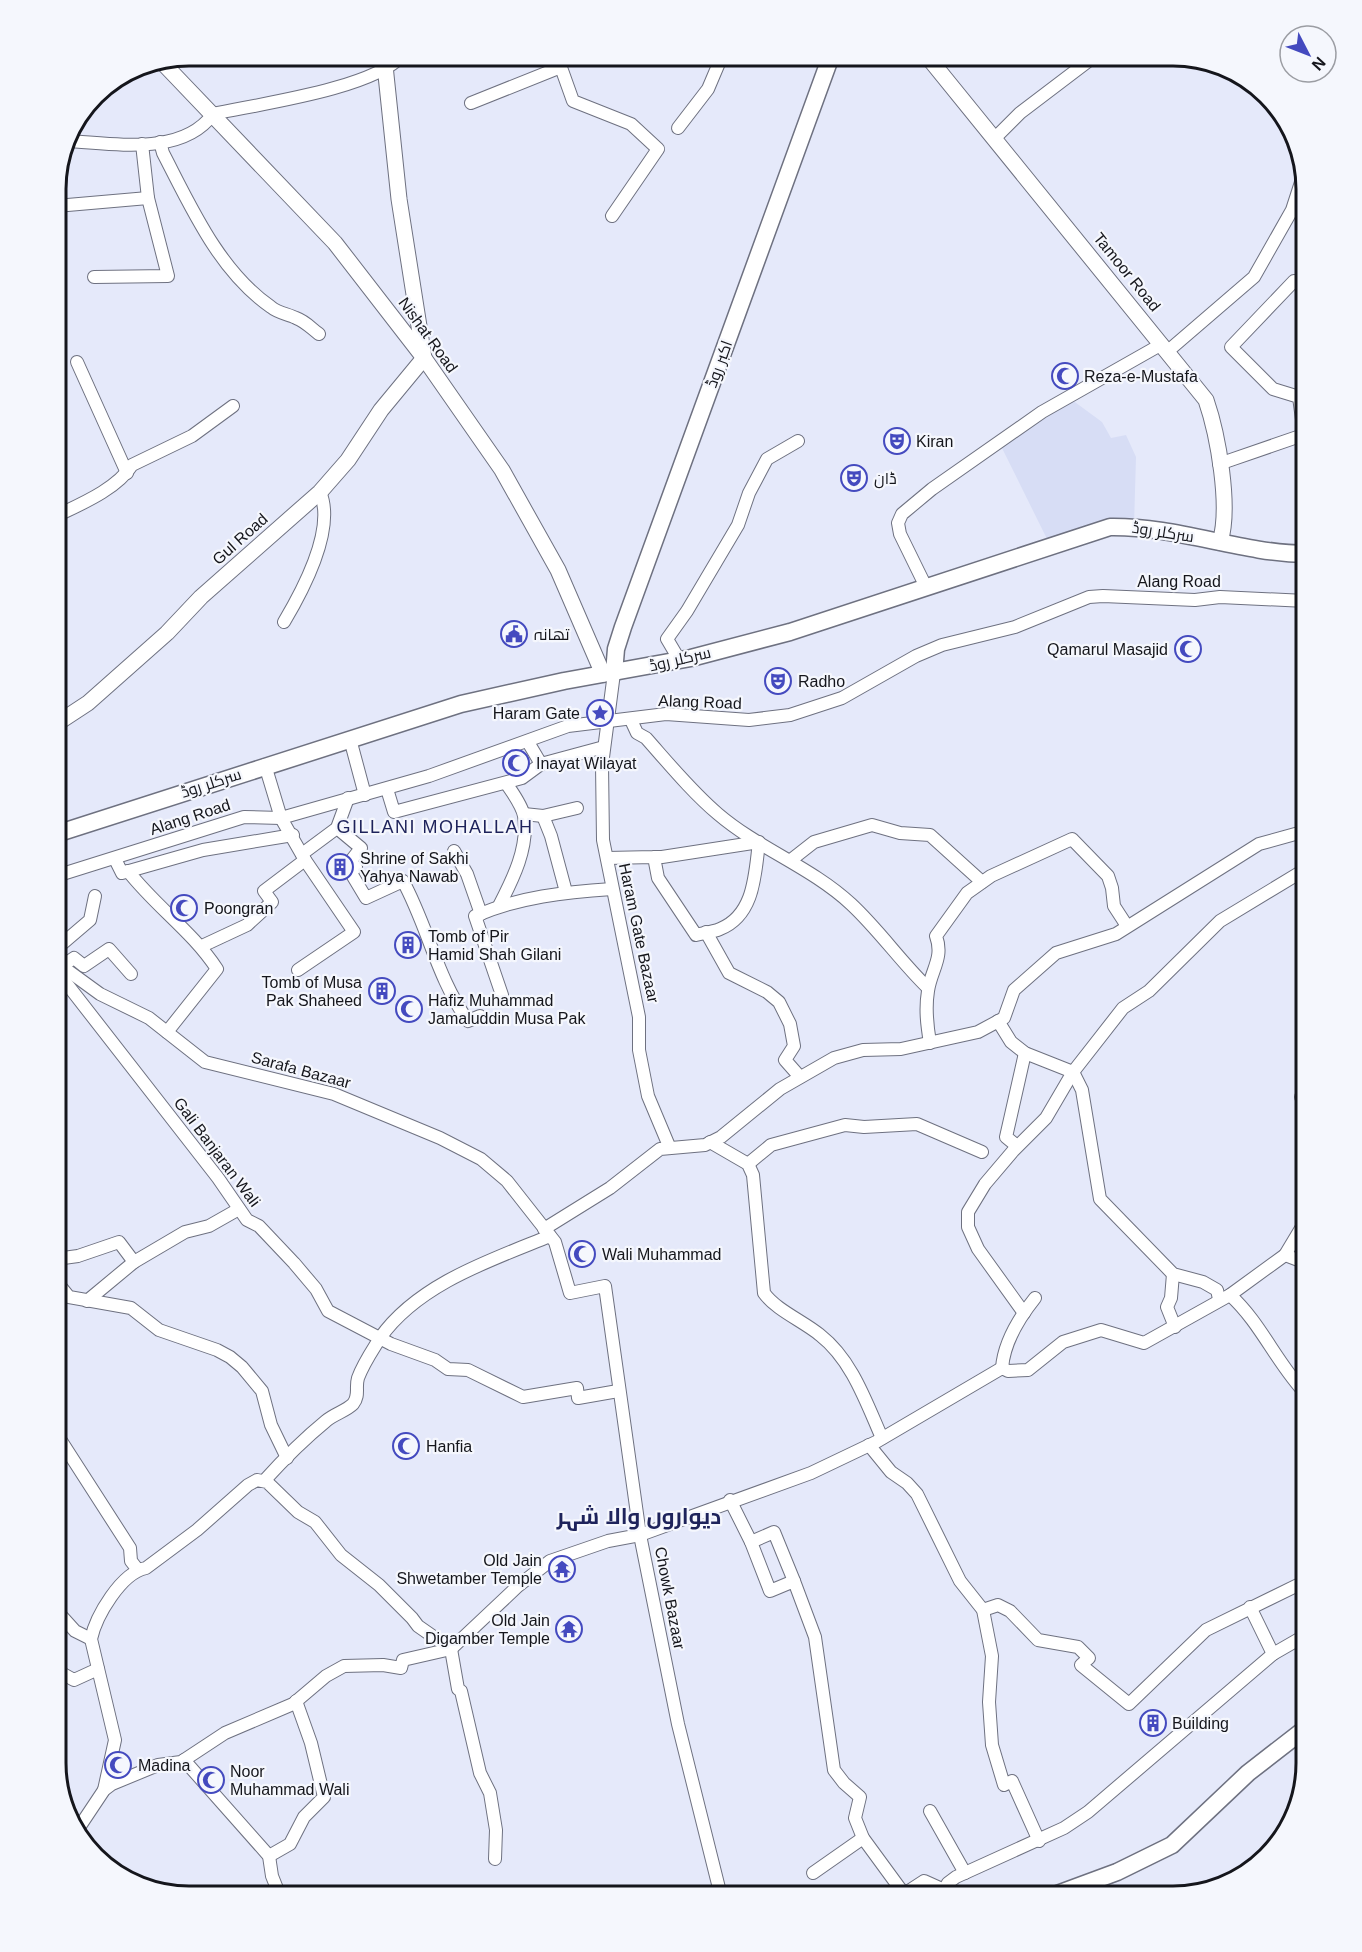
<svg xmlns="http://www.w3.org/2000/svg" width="1362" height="1952" viewBox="0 0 1362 1952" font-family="Arial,Cairo,sans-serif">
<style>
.built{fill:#d7ddf5}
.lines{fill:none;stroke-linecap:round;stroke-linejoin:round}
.minor-casing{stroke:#6e7180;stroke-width:14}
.tertiary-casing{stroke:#6e7180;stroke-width:17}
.secondary-casing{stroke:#6e7180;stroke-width:19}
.minor{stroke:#fff;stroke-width:12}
.tertiary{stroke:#fff;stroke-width:15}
.secondary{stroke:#fff;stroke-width:16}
.labels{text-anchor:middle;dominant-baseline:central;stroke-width:4.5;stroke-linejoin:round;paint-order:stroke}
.street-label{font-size:16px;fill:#15161c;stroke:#f5f7fd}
.poi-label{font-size:16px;fill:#15161c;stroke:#f5f7fd;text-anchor:start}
.neighbourhood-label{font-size:18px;letter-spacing:1.5px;fill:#1e235b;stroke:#f5f7fd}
.district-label{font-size:22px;font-weight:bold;fill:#1e235b;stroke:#f5f7fd}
.rim{fill:none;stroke:#15161c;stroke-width:3}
</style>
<rect width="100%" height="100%" fill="#e5e9fa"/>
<path class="built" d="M1068 397 1102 422 1111 438 1126 435 1136 457 1134 526 1050 545 999 442Z"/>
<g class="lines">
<defs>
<g id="minor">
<path d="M560 56 558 59 573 101 631 124 658 149 612 216"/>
<path d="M935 65 947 56"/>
<path d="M471 103 561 67"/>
<path d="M678 128 708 89 722 56"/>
<path d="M995 138 1020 113 1095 56"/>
<path d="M66 141C112 143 182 157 213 114 259 104 371 89 402 56"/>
<path d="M160 142 163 153C191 207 219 271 271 307 278 313 288 314 296 318 305 321 312 329 319 334"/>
<path d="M56 206 148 198"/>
<path d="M94 277 168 276 148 198 142 144"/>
<path d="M1294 281 1231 347 1273 389 1299 397 1304 434"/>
<path d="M1168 351 1254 277 1292 210 1303 176"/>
<path d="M77 362 127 473"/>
<path d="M1219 464 1306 434"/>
<path d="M56 516C81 504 117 489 132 465L192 436 233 406"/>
<path d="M926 587 900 534 898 523 902 514 932 489 1042 412 1162 344"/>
<path d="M284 622C303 590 336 529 320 492"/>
<path d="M680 661 667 639 687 611 738 525 749 493 767 459 798 441"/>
<path d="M614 673 602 765 603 840 639 1017V1050L648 1096 669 1146"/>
<path d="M631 720 637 733 646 738C669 764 692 792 718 814 759 849 811 867 851 904 879 930 901 962 928 988"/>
<path d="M350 739 365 795"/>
<path d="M528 742 541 764 604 747"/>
<path d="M265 765 281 818 305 860 354 932 298 970"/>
<path d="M387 789 394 812 522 778 541 764"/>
<path d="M524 814 543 816 577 808"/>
<path d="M543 816 551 836 566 892"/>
<path d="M337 828 361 848 350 862 356 867 351 873 366 898 403 881C428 927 437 978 468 1021L480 1016"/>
<path d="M454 851 467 874 481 914"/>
<path d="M302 854 337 828 348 798"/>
<path d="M607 858 654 857H662L759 842C755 873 755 915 720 929 713 932 704 933 696 935L658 878 654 857"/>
<path d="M115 859 122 873 203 850 293 835"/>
<path d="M791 860 814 842 872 825 900 833 930 835 982 882"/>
<path d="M128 871C156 907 192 931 217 969L167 1032"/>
<path d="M56 876 244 817 281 818 429 776 568 726 666 714 749 720 790 715 842 698 916 656 942 645 1015 627 1089 597 1103 596 1195 600 1220 597 1306 601"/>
<path d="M499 906C513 879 529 847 524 816 522 805 512 792 506 783"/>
<path d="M706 932 729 973 767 992 779 1002 790 1024 794 1046 785 1060 800 1077"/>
<path d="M202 946 247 925 272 902 264 891 305 860"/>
<path d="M56 949 90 920 95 896"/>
<path d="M56 962 100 994 149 1018 205 1062 334 1094 440 1138 481 1159 507 1181 555 1242 570 1293 605 1286 640 1535 678 1724 721 1896"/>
<path d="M62 966 74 958 84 966 109 949 131 974"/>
<path d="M56 970 218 1178 247 1220 259 1226 294 1263 316 1289 328 1311 391 1344 435 1360 448 1369 468 1370 523 1397 577 1388 578 1398 618 1391"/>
<path d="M502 995 475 916C519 897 565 892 612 889"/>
<path d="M998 1021 1011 1042 1025 1053 1073 1072 1082 1090 1100 1199 1173 1274 1203 1282 1217 1290 1219 1299"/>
<path d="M930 1043C927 1025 925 1009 928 991 931 970 944 958 936 936L967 893 991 876 1072 839 1108 876 1112 888 1114 906 1127 926"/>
<path d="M1306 1110 1301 1097 1306 1084"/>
<path d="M710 1142 748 1164 753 1175 764 1293C776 1310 803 1321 820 1335 852 1360 866 1402 882 1438"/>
<path d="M1017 1146 1006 1137 1025 1053"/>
<path d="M748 1164 771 1145 845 1125 864 1127 917 1124 982 1152"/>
<path d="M544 1229 610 1188 660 1149 705 1145 721 1137 780 1089 834 1058 863 1050 901 1049 978 1032 1004 1018 1014 990 1056 953 1116 934 1259 844 1306 831"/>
<path d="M1285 1255 1298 1260 1306 1259"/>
<path d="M56 1259 78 1256 119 1242 134 1262 185 1232 209 1226 239 1209"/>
<path d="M1173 1274 1171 1298 1167 1307 1175 1327"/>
<path d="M56 1281 69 1297 131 1308 159 1330 217 1350 230 1357 242 1367 262 1391 271 1425 287 1458"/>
<path d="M1230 1295 1285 1255 1306 1220"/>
<path d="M87 1301 134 1262"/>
<path d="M1024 1313 978 1249 968 1227V1212L985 1184 1013 1151 1046 1118 1073 1072 1123 1008 1149 991 1220 921 1306 869"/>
<path d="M1002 1368C1004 1342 1019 1318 1035 1298"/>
<path d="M56 1433 130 1548 131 1561 138 1570"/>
<path d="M869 1445 891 1472 907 1483 917 1494 960 1581 983 1610 992 1656 989 1702 992 1745 1004 1785 1012 1781 1039 1841"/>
<path d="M264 1481C283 1460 304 1439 326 1421 334 1414 346 1411 353 1404 360 1395 355 1388 358 1378 363 1364 372 1351 380 1338 418 1284 491 1260 550 1236"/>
<path d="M730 1500 751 1542 770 1591 794 1581 815 1637 834 1770 844 1783 860 1797 855 1818 863 1838 904 1894 924 1881 944 1890"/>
<path d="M751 1542 774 1532 794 1581"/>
<path d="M1250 1607 1273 1654"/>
<path d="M56 1610 75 1631 91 1639"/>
<path d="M983 1610 998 1605 1010 1611 1038 1640 1078 1647 1089 1658 1081 1665 1129 1704 1206 1630 1306 1581"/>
<path d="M56 1670 74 1680 98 1669"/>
<path d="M184 1760 269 1856 272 1876 280 1896"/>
<path d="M104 1790 115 1740 91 1639C96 1616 121 1573 146 1568L197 1530 248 1485 257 1480 267 1482 298 1512 315 1522 341 1555 379 1585 412 1618 418 1626 451 1649 458 1689 461 1691 480 1773 490 1793 496 1830 495 1859"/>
<path d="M930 1811 965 1873"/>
<path d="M76 1832 104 1790 112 1784 158 1765 181 1762 225 1733 293 1704 326 1676 344 1666 383 1665 401 1668 403 1660 451 1649 518 1586 550 1561 608 1541 640 1535 811 1473 876 1442 1002 1368 1008 1371 1028 1370 1063 1342 1101 1330 1144 1343 1230 1295C1261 1323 1277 1364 1306 1394"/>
<path d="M269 1856 290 1844 304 1817 324 1797 311 1743 296 1701"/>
<path d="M813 1873 863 1838"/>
<path d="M946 1896 944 1890 948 1883 956 1877 1064 1828 1088 1812 1273 1654 1306 1635"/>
</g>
<g id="tertiary">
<path d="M927 56 1206 400C1218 435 1231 507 1220 542"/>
<path d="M161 61 335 243 424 358 502 470 558 570 603 674"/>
<path d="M56 724 88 703 167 633 201 597 320 492 348 460 381 410 424 358 399 199 384 56"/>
</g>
<g id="secondary">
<path d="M614 673 616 649 623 627 831 56"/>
<path d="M56 834 461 704 564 681 691 658 790 632 1110 527C1178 526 1239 553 1306 554"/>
<path d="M1052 1896 1117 1872 1172 1845 1248 1773 1306 1728"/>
</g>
</defs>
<use href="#minor" class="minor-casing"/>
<use href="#tertiary" class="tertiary-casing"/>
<use href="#secondary" class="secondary-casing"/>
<use href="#minor" class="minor"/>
<use href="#tertiary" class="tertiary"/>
<use href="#secondary" class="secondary"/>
</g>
<defs>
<symbol id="mosque-ring" viewBox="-11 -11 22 22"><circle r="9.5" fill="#f5f7fd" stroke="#444abf" stroke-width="1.5"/><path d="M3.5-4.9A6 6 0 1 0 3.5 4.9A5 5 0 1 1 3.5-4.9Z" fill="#444abf"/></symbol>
<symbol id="theatre-ring" viewBox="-11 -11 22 22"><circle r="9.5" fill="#f5f7fd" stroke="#444abf" stroke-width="1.5"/><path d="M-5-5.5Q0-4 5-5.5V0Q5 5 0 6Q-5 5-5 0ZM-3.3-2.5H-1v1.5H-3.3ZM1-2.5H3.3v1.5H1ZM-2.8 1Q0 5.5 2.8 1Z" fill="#444abf"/></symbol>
<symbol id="civic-ring" viewBox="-11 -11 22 22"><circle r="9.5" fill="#f5f7fd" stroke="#444abf" stroke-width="1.5"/><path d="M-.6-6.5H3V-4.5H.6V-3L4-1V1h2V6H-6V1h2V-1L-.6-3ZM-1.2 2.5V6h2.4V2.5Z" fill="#444abf"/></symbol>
<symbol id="sight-ring" viewBox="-11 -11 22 22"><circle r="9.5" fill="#f5f7fd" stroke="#444abf" stroke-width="1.5"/><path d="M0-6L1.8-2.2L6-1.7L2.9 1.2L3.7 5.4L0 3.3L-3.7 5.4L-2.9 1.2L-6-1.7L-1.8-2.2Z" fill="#444abf"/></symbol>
<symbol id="building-ring" viewBox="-11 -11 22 22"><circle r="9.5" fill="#f5f7fd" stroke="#444abf" stroke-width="1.5"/><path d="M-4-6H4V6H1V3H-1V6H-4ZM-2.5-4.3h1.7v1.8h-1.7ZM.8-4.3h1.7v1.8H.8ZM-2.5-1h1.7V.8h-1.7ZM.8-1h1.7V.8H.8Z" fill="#444abf"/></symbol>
<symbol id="temple-ring" viewBox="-11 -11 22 22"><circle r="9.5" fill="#f5f7fd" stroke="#444abf" stroke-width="1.5"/><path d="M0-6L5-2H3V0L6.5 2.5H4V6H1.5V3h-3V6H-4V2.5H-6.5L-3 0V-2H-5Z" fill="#444abf"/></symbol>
</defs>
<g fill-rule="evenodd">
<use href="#mosque-ring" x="1050" y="361" width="30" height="30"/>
<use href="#theatre-ring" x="882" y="426" width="30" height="30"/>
<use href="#theatre-ring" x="839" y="463" width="30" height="30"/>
<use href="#civic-ring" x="499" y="619" width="30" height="30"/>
<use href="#mosque-ring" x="1173" y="634" width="30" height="30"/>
<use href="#theatre-ring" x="763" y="666" width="30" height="30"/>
<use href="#sight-ring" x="585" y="698" width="30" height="30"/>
<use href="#mosque-ring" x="501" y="748" width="30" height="30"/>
<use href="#building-ring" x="325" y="852" width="30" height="30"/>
<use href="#mosque-ring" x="169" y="893" width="30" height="30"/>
<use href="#building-ring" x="393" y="930" width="30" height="30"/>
<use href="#building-ring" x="367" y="976" width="30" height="30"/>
<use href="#mosque-ring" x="394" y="994" width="30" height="30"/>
<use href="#mosque-ring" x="567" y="1239" width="30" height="30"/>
<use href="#mosque-ring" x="391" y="1431" width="30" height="30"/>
<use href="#temple-ring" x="547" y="1554" width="30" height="30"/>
<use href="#temple-ring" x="554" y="1614" width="30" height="30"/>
<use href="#building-ring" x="1138" y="1708" width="30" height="30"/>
<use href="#mosque-ring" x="103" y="1750" width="30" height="30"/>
<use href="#mosque-ring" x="196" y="1765" width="30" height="30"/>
</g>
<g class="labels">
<g class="street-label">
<text transform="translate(1127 272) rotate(51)">Tamoor Road</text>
<text transform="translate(428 335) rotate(54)">Nishat Road</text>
<text transform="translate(719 364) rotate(-70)">اکبر روڈ</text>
<text transform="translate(1163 532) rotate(9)">سرکلر روڈ</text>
<text transform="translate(240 539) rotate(-42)">Gul Road</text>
<text x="1179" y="581">Alang Road</text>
<text transform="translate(680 659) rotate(-13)">سرکلر روڈ</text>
<text transform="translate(700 702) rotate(2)">Alang Road</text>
<text transform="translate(211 783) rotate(-18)">سرکلر روڈ</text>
<text transform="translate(190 817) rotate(-18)">Alang Road</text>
<text transform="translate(639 933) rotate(78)">Haram Gate Bazaar</text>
<text transform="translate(301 1070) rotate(15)">Sarafa Bazaar</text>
<text transform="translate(217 1152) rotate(53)">Gali Banjaran Wali</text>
<text transform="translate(670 1598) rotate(79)">Chowk Bazaar</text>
</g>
<g class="poi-label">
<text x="1084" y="376">Reza-e-Mustafa</text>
<text x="916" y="441">Kiran</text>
<text x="874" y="478">ڈان</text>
<text x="534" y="634">تھانہ</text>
<text x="1168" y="649" text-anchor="end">Qamarul Masajid</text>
<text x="798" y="681">Radho</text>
<text x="580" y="713" text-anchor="end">Haram Gate</text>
<text x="536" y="763">Inayat Wilayat</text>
<text x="360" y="858">Shrine of Sakhi<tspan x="360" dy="18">Yahya Nawab</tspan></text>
<text x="204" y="908">Poongran</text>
<text x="428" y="936">Tomb of Pir<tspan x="428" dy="18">Hamid Shah Gilani</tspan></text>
<text x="362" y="982" text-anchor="end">Tomb of Musa<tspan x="362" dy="18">Pak Shaheed</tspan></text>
<text x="428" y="1000">Hafiz Muhammad<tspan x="428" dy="18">Jamaluddin Musa Pak</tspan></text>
<text x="602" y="1254">Wali Muhammad</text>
<text x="426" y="1446">Hanfia</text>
<text x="542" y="1560" text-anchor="end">Old Jain<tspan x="542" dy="18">Shwetamber Temple</tspan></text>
<text x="550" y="1620" text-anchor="end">Old Jain<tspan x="550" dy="18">Digamber Temple</tspan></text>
<text x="1172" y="1723">Building</text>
<text x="138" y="1765">Madina</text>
<text x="230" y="1771">Noor<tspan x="230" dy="18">Muhammad Wali</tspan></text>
</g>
<g class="neighbourhood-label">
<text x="435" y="827">GILLANI MOHALLAH</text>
</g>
<g class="district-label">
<text x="639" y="1516">دیواروں والا شہر</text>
</g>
</g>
<path d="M0 0H1362V1952H0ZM189 66H1173A123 123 0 0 1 1296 189V1763A123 123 0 0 1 1173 1886H189A123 123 0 0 1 66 1763V189A123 123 0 0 1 189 66Z" fill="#f5f7fd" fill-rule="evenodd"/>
<path class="rim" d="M189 66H1173A123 123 0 0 1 1296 189V1763A123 123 0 0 1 1173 1886H189A123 123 0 0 1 66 1763V189A123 123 0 0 1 189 66Z"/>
<g transform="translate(1308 54) rotate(132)"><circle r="28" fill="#f5f7fd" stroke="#9b9da3" stroke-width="1.5"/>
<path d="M0-4.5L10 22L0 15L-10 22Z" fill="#444abf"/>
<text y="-9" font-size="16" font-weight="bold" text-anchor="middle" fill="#15161c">N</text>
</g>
</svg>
